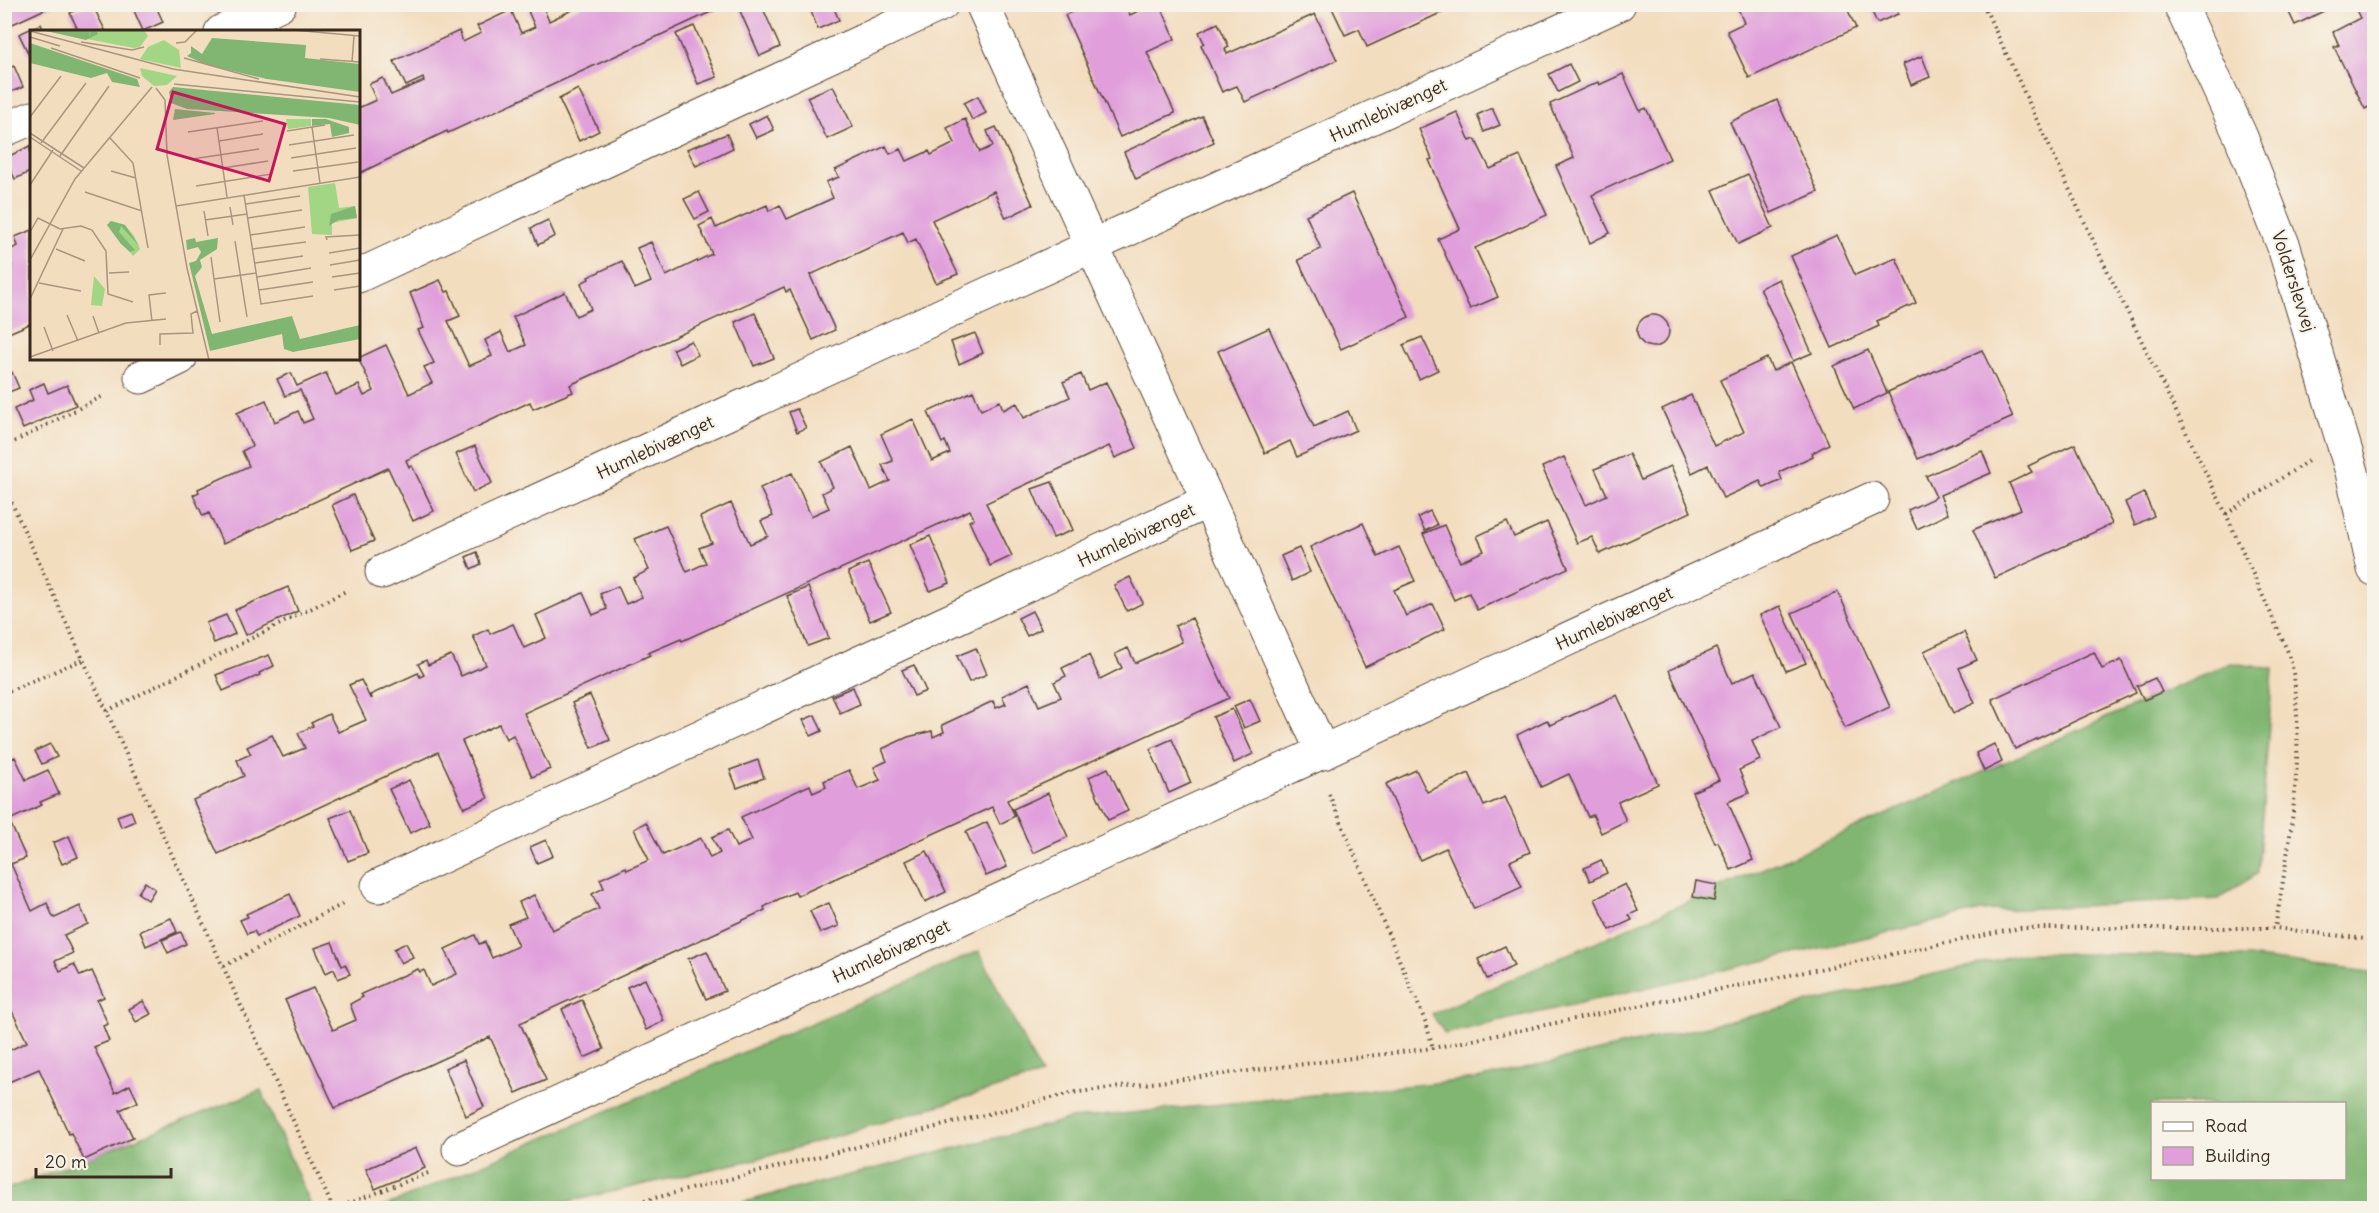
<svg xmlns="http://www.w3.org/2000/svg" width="2379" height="1213" viewBox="0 0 2379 1213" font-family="Delius,sans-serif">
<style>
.forest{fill:#81b672;stroke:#5e7048;stroke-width:1.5;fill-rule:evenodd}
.building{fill:#e09fdb}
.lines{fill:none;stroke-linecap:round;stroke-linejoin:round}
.minor-casing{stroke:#574536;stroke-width:35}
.tertiary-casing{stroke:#574536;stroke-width:35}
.path{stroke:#574536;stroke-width:4;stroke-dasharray:1.5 4.5;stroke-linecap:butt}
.minor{stroke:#fff;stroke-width:33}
.tertiary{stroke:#fff;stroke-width:33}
.labels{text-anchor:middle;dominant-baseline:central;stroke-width:4.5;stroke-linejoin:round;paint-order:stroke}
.street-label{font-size:18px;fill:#3b2a1e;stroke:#f7f3e8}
.inset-road{fill:none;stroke:#a9957f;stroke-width:1.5}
.view{fill:#c2185b;fill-opacity:0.15;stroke:#c2185b;stroke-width:3}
.inset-edge{fill:none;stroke:#3b2a1e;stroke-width:3}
</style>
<rect width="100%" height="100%" fill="#f7f3e8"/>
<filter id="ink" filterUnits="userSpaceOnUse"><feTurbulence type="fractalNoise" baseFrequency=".0167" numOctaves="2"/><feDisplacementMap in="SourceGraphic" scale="12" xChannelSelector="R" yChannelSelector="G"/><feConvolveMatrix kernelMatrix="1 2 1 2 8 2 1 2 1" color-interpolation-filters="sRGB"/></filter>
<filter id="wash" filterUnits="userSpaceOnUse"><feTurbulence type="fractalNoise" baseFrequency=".008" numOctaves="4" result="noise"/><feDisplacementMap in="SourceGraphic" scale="24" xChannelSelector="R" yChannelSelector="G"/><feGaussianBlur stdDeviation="1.35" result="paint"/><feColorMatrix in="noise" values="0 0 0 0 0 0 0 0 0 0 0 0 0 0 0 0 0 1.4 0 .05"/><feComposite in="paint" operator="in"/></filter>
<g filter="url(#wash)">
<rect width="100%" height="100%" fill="#f3ddbf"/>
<g class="forest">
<path d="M2231 663 2273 669 2258 873 2218 899 1981 911 1445 1034 1432 1014Z"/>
<path d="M979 951 1041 1075 765 1157 540 1208H381Z"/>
<path d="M2026 953 2248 957 2370 972 2374 984V1208H720L1070 1119 1477 1079ZM2152 1104H2344V1178H2152Z"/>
<path d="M261 1090 312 1208H5V1190Z"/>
</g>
<g id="blocks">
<g class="building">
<path d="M4 4H56L4 28Z"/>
<path d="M88 4H92L106 32H79L70 13Z"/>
<path d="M131 4H155L163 22 143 31Z"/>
<path d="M585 4H728L448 133 447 131 358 174V108L376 100 369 84 383 78 391 95 424 81 423 78 406 86 394 61 459 31 463 42 481 33 477 26 511 10 521 33 535 27 528 11 542 5 549 21Z"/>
<path d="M754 4H761L780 47 760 56 740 11Z"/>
<path d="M808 4H832L839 20 818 29Z"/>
<path d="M1088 4H1125L1130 15 1153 4H1160L1175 39 1147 52 1175 113 1120 137 1065 15Z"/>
<path d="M1330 4H1460L1367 47 1359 29 1345 35Z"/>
<path d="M1736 4H1845L1856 28 1749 78 1727 31 1744 23Z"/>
<path d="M1875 4H1894L1898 14 1877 23 1870 7Z"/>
<path d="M2285 4H2338L2295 25Z"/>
<path d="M2353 4H2374V104L2365 109 2334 47 2339 45 2333 32 2360 18Z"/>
<path d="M1315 14 1337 60 1245 102 1237 86 1222 92 1201 45 1204 43 1199 32 1218 23 1229 47 1225 49 1227 54Z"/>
<path d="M41 24 44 32H32V61L19 34Z"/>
<path d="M694 26 717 77 698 84 676 34Z"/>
<path d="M1922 56 1930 77 1911 85 1903 64Z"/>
<path d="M1569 64 1578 82 1558 92 1549 74Z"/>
<path d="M14 66 23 87 6 94 4 70Z"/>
<path d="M1623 74 1640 111 1646 108 1670 159 1592 195 1610 233 1590 243 1556 166 1574 158 1550 104 1598 82 1599 85Z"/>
<path d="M833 86 853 127 827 139 807 97Z"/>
<path d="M578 89 599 131 579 141 559 99Z"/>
<path d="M978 96 986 113 972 120 964 103Z"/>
<path d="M1777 100 1818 192 1771 213 1730 122Z"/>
<path d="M1492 108 1500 125 1484 132 1477 115Z"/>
<path d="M1457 112 1470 141 1475 139 1490 169 1520 156 1547 215 1475 248 1498 297 1470 309 1438 239 1460 229 1429 160 1432 159 1419 129Z"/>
<path d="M767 115 774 130 756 138 749 124Z"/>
<path d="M1202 116 1214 142 1136 179 1124 152Z"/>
<path d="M965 119 980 152 993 146 987 131 996 127 1033 205 1006 218 994 191 932 220 958 274 936 283 916 239 908 243 903 232 810 275 835 330 813 340 790 290 786 292 784 287 570 385 573 392 533 409 530 402 406 460 409 467 412 466 434 511 413 521 388 468 223 544 209 513 203 516 193 495 199 492 198 489 249 466 242 451 252 446 237 413 266 400 275 422 298 411 303 423 313 419 300 390 285 396 277 379 291 373 297 386 326 373 336 395 359 385 364 396 374 391 358 358 386 345 409 394 432 383 424 367 434 363 418 330 424 328 410 293 440 280 446 292 449 291 460 316 448 321 469 366 492 356 485 340 501 332 510 352 526 345 513 317 565 292 576 316 591 309 581 283 589 279 588 277 622 261 635 289 651 282 637 248 651 242 666 276 712 254 699 226 712 219 716 228 767 205 769 211 780 205 787 219 833 198 826 182 839 177 835 170 886 146 890 154 901 149 907 161 929 151 931 155 955 143 947 128Z"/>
<path d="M727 134 733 148 696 166 687 149Z"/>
<path d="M30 146 32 171 15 179 5 158Z"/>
<path d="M1748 174 1773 228 1738 244 1713 190Z"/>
<path d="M699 192 709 212 695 219 684 199Z"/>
<path d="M1352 193 1409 317 1341 349 1298 260 1321 249 1306 215Z"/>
<path d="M548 220 555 236 538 245 531 228Z"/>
<path d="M32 230V323L4 335V270L12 266 5 252 18 246 15 237Z"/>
<path d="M1837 235 1855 275 1896 258 1916 303 1877 321 1879 326 1832 348 1791 256Z"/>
<path d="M1779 279 1812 353 1793 361 1760 288Z"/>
<path d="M755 313 774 358 754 366 735 322Z"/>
<circle cx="1653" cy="331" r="16"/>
<path d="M1269 328 1314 427 1348 411 1356 430 1297 457 1290 441 1265 453 1218 351Z"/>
<path d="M975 333 983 353 959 364 951 342Z"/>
<path d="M1422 337 1438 370 1419 379 1403 345Z"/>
<path d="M691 341 698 355 680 364 673 349Z"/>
<path d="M1868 350 1887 393 1854 409 1834 366Z"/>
<path d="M1982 350 2013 417 1918 459 1888 392Z"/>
<path d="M1767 358 1773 371 1791 362 1829 444 1812 453 1813 456 1779 472 1782 480 1764 488 1760 481 1723 498 1708 465 1692 473 1662 409 1691 395 1714 446 1744 432 1720 380Z"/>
<path d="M12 372 19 388 4 394V375Z"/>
<path d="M1081 374 1088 390 1106 382 1137 448 1115 458 1109 446 986 503 1012 556 990 566 969 521 974 519 970 510 682 641 681 639 648 653 650 655 524 713 550 769 532 777 513 735 506 739 499 724 462 741 488 798 464 808 438 752 218 854 193 800 244 776 237 760 251 754 247 747 272 735 283 757 305 748 298 733 313 726 311 723 329 714 338 732 366 720 349 685 361 680 370 698H372L370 695 418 673 420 677 424 675 418 664 426 660 428 665 451 655 461 676 486 665 473 636 488 629 490 634 513 624 524 648 546 638 536 615 583 593 593 615 607 609 600 594 618 586 626 604 642 597 633 578 649 570 635 539 666 526 687 572 706 563 699 548 712 543 700 517 731 503 750 544 768 536 761 521 773 516 760 488 792 473 811 516 829 508 822 493 833 487 821 462 852 447 871 490 890 481 882 465 893 461 881 434 913 419 932 461 950 453 945 441 942 443 928 412 973 391 981 410 1000 401 1003 410 1017 403 1024 418 1070 397 1063 382Z"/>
<path d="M44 383 48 393 67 385 76 405 23 429 14 409 33 400 29 390Z"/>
<path d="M797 409 806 428 797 432 789 412Z"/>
<path d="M2075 444 2112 524 1995 578 1973 530 2021 509 2009 483 2032 472 2028 466Z"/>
<path d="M475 446 492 483 473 492 456 454Z"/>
<path d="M1982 451 1991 473 1940 495 1948 514 1917 529 1908 510 1936 497 1926 476Z"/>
<path d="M1629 454 1641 480 1671 466 1691 512 1600 554 1592 537 1577 543 1542 467 1564 457 1586 505 1607 495 1595 469Z"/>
<path d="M1052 482 1073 530 1053 538 1032 489Z"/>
<path d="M2144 493 2154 516 2135 525 2125 502Z"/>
<path d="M353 495 374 541 352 550 332 505Z"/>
<path d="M1430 511 1437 525 1425 531 1418 517Z"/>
<path d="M1507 522 1514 537 1547 522 1568 568 1477 610 1469 593 1454 600 1423 534 1444 525 1460 562 1484 551 1477 536Z"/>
<path d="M1363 523 1378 557 1399 547 1415 581 1394 590 1406 616 1433 604 1445 629 1365 667 1310 547Z"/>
<path d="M930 536 950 583 930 591 910 545Z"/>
<path d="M1299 548 1310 572 1292 581 1281 556Z"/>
<path d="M477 552 481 564 471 569 466 557Z"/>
<path d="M868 563 891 612 870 621 848 572Z"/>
<path d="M1130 577 1143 603 1127 611 1114 585Z"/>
<path d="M288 587 298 611 246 635 235 610Z"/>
<path d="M808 587 829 638 808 646 787 596Z"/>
<path d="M1838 592 1890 707 1845 728 1792 613Z"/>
<path d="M1780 606 1806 663 1786 671 1760 615Z"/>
<path d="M1032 611 1041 629 1027 636 1018 618Z"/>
<path d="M226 615 235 634 214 643 206 623Z"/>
<path d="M1192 618 1229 698 1007 800 1015 816 1000 824 992 807 797 896 795 892 779 899 764 907 765 910 520 1023 546 1080 516 1093 490 1037 335 1108 285 1000 313 988 333 1030 356 1020 350 1004 363 997 361 994 418 969 420 972 424 970 431 986 457 974 445 949 475 935 479 944 485 942 492 958 518 946 508 924 526 917 519 902 534 895 552 930 599 909 592 894 604 888 600 879 626 867 627 870 649 860 634 829 646 822 663 855 701 838 710 858 720 853 712 837 728 830 736 847 752 840 741 817 810 785 813 793 826 787 824 781 849 770 858 789 880 780 874 767 887 761 882 749 908 737 932 731 933 737 944 732 942 725 993 701 996 708 1006 704 1002 696 1029 683 1039 706 1061 697 1054 682 1066 676 1062 668 1089 655 1100 679 1122 668 1115 654 1128 648 1135 663 1182 642 1175 626Z"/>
<path d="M1964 632 1977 660 1959 668 1975 703 1953 713 1924 651Z"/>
<path d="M976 648 987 674 969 682 957 656Z"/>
<path d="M1716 648 1732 683 1755 672 1781 727 1752 741 1760 760 1739 770 1749 793 1728 802 1753 860 1731 870 1718 842 1715 843 1692 792 1719 780 1669 670Z"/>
<path d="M2094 652 2102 669 2121 660 2136 693 2015 749 1992 699Z"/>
<path d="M269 655 274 666 259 673 260 675 223 691 216 675Z"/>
<path d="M914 665 926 691 914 696 902 670Z"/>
<path d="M2155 678 2162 692 2144 700 2137 686Z"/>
<path d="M853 687 860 704 840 713 832 696Z"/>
<path d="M590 695 610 740 592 748 572 703Z"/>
<path d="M1617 695 1658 784 1618 802 1626 821 1601 833 1593 815 1588 817 1569 774 1541 787 1517 735 1547 720 1550 725Z"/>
<path d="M1250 699 1260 721 1244 728 1234 706Z"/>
<path d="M1232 709 1253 754 1234 763 1213 717Z"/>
<path d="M815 715 822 731 811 736 803 720Z"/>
<path d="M1172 739 1191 783 1169 793 1150 749Z"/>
<path d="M50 744 57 757 42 764 35 751Z"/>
<path d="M1994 744 2002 762 1984 771 1976 753Z"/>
<path d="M15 757 26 780 48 770 59 794 40 802 42 805 9 820 26 858 11 864 32 911 47 903 53 917 55 918 80 906 88 924 64 935 73 953 55 961 60 971 74 964 80 976 92 971 104 997 97 1000 108 1024 103 1026 109 1041 94 1047 115 1093 130 1085 138 1102 120 1110 133 1138 84 1160 71 1133 69 1134 39 1069 4 1084V1053L27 1042 11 1009 4 1013V762Z"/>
<path d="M758 760 764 778 737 788 730 770Z"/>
<path d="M1108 768 1128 811 1108 820 1089 777Z"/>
<path d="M1416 770 1427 792 1469 773 1484 806 1505 797 1530 852 1510 861 1522 887 1474 909 1446 848 1420 860 1386 784Z"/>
<path d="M409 780 430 824 410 833 389 789Z"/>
<path d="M1048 793 1068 837 1033 853 1013 809Z"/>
<path d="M350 810 368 853 348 861 330 818Z"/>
<path d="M131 811 135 821 121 827 117 816Z"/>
<path d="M987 822 1007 867 986 876 966 832Z"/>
<path d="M69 836 78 857 62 864 53 843Z"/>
<path d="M546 840 553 856 537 863 530 847Z"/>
<path d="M927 851 946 892 925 902 906 861Z"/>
<path d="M1601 860 1607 873 1590 881 1584 868Z"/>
<path d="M1696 881 1717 885 1714 901 1693 897Z"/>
<path d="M145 882 155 889 148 900 138 893Z"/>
<path d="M1625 884 1638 911 1629 915 1632 920 1610 930 1595 899Z"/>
<path d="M290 894 300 916 257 936 254 931 247 934 240 920 248 917 246 914Z"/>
<path d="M829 903 839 926 820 933 810 911Z"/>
<path d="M171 918 177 932 146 946 140 931Z"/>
<path d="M181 932 186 944 168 953 162 940Z"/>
<path d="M332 942 342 966 345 964 350 974 338 979 334 969 326 973 315 948Z"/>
<path d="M406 943 413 957 401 963 394 949Z"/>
<path d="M1505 946 1514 966 1487 979 1478 959Z"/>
<path d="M707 951 725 991 706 999 688 959Z"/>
<path d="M645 979 664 1021 646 1030 627 987Z"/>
<path d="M582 1000 604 1049 584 1058 562 1009Z"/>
<path d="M143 1001 151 1014 136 1022 129 1009Z"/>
<path d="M464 1060 484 1107 466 1116 445 1068Z"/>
<path d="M416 1148 425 1168 375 1189 366 1169Z"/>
</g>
</g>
</g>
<g filter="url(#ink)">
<use href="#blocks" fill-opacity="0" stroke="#574536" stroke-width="1.5"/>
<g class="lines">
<defs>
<g id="minor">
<path d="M982 4 1323 753"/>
<path d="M221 32 280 4"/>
<path d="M4 130 32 118"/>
<path d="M358 276 942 4"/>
<path d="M141 377 180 358"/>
<path d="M382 572 1619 4"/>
<path d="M378 886 1208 501"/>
<path d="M459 1149 1872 499"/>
</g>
<path id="tertiary" d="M2180 4 2241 137 2284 247 2352 472 2374 569"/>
</defs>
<use href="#minor" class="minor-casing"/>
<use href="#tertiary" class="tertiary-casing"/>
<g class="path">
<path d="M1983 4 2106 268 2226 514 2288 652C2295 674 2296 694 2297 716 2300 788 2287 858 2275 928"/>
<path d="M4 447 105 395"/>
<path d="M4 486 333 1208"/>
<path d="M2226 514 2308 461"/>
<path d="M4 693 84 659"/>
<path d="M107 711 348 590"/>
<path d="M1329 794 1426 1023 1433 1048"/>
<path d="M224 966 343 904"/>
<path d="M337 1208 428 1173"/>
<path d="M615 1208 1071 1093 1433 1048 2020 928H2275L2374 940"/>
</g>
<use href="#minor" class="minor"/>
<use href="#tertiary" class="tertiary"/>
</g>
</g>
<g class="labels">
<g class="street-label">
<text transform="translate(1388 110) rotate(-25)">Humlebivænget</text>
<text transform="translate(2294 281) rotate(72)">Volderslevvej</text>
<text transform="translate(655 447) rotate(-25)">Humlebivænget</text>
<text transform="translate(1136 535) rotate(-25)">Humlebivænget</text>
<text transform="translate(1614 618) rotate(-25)">Humlebivænget</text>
<text transform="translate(891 951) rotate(-25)">Humlebivænget</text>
</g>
</g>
<g transform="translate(30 30)">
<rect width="330" height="330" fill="#f3ddbf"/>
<path d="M10 0H114L118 6 110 17 104 18ZM134 10 149 20 151 38 110 29 118 17ZM110 38 147 46 137 55 124 56 112 46ZM256 89H281V96L258 99ZM305 153 309 178 325 176 327 188 302 193V205L282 204 278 157ZM81 191 95 195 104 206 110 219 103 226 77 195ZM64 246 75 259 72 276 61 275Z" fill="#a2d584"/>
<path d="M12 0H60L59 7 61 0H66L68 4 56 10ZM182 8 276 15 275 28 330 34V62L237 49 177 35 157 26 161 23V16L172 24ZM0 13 107 49 110 57 82 52 77 43 61 48 0 33ZM143 57 330 75V95L299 88 157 79 141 73 139 62ZM145 79 185 83V84L143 90ZM296 89 319 97V103L302 107 300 94 282 96V89ZM325 176 327 188 308 190 299 196 301 184ZM81 191 95 195 110 217 91 196 89 202 105 220 100 222 91 214 77 195ZM165 208 166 212 188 208 187 219 170 230 172 237 165 246 182 304 262 286 270 309 330 295V309L263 322 254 319 252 304 180 321 159 233 166 231 171 222 168 217 157 220 156 210Z" fill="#81b672"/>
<path class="inset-road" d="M263 0 330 6M0 1 143 39 330 67M0 7 30 16M51 12 102 20 114 17M146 13 155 12 167 0M21 18 110 48M154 28 229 49M290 29 330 32M322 32 324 6M144 54 330 72M126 58 135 70 137 125 157 238 179 330M0 87 31 46M282 97 290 153M187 98 197 167M257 101 295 95M158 102 233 91M0 103 54 138M0 107 51 141M80 108 103 133 118 218M189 111 233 104M11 113 56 53M259 115 324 105M30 126 79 56M261 128 326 118M162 129 229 119M193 138 238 131M81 141 106 148M263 141 328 132M0 155 23 120M166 156 242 144M55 162 112 181M214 165 231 274 283 266M216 174 270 166M146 176 330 147M200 177 203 195M174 181 178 206M218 188 272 180M175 190 217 184M0 202 8 188 30 199 51 196 62 200 76 221 78 264 103 272M220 205 275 197M297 210 296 207 330 205M205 211 217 287M26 219 55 231M223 219 276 212M299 223 330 218M181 227 190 292M0 230 45 149 122 57M225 233 273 226M300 235 330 230M79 243 99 242M227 247 281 238M302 247 330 243M184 249 226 243M9 253 51 261M229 260 283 252M304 260 330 256M0 269 33 199M37 285 48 311M63 286 69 303M122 291 119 265 136 263M14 297 23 321M130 315V304L163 303 161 284 167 281M0 327 96 293 136 289"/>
<path class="view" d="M143 62 255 94 239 151 127 119Z"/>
<rect width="330" height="330" class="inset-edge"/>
</g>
<rect width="2379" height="1213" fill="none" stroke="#f7f3e8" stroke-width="24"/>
<rect x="2151" y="1102" width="195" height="78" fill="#f7f3e8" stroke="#aca397" stroke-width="1.5"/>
<rect x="2163" y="1122" width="30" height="9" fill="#ffffff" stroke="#aca397" stroke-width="1.5"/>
<text x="2205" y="1132" font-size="18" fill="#3b2a1e">Road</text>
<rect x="2163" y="1147" width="30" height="18" fill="#e09fdb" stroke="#aca397" stroke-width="1.5"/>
<text x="2205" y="1162" font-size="18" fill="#3b2a1e">Building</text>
<path d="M36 1168v9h135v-9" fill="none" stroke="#3b2a1e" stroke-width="3"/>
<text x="45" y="1168" font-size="18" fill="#3b2a1e" stroke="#f7f3e8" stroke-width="4.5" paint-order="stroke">20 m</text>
</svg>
